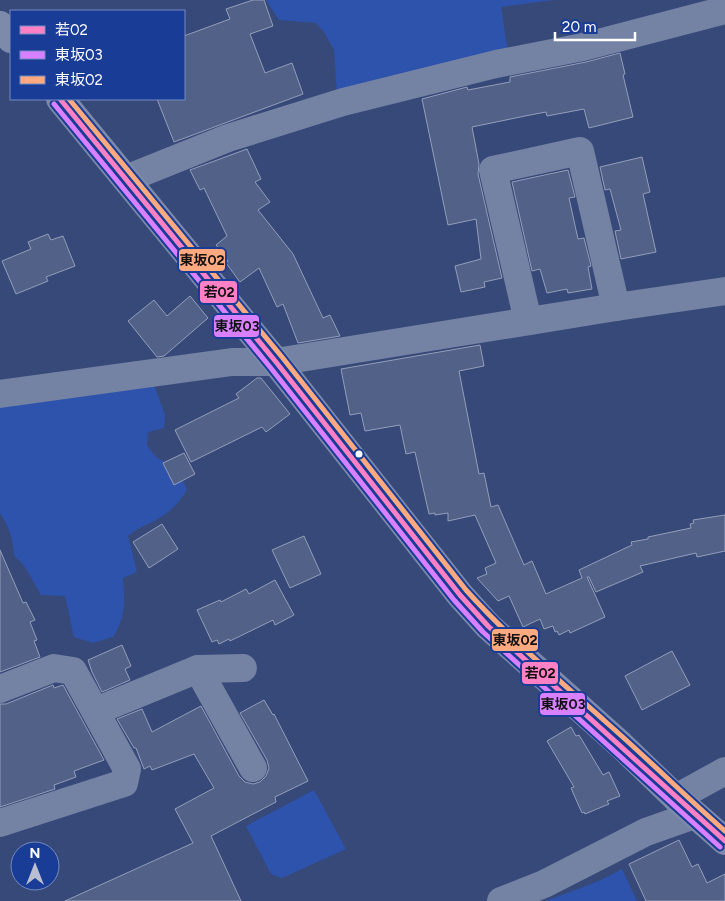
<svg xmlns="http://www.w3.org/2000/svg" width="725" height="901" viewBox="0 0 725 901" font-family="Figtree,'Noto Sans JP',sans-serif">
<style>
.green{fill:#2e53ac}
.building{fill:#516187;stroke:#949eb9}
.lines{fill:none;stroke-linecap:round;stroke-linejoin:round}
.minor{stroke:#7482a4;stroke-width:28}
.major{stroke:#7d8aaa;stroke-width:28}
.bus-1-casing{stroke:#193c96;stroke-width:9}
.bus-2-casing{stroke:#193c96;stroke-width:9}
.bus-3-casing{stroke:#193c96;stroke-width:9}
.bus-1{stroke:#ff80c5;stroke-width:5}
.bus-2{stroke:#d880ff;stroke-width:5}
.bus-3{stroke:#ffa980;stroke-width:5}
.bus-dot{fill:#fff;stroke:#193c96;stroke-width:2}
.line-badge{stroke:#193c96;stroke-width:2}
.pale-badge-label{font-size:14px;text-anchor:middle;font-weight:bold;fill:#111}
</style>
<rect width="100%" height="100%" fill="#364979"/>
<g class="green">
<path d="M266 0H554L501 7 508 52 337 96 334 50 324 32 316 23 279 20Z"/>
<path d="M153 382 165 415 164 428 148 432 147 445 156 457 172 466 181 476 187 490C179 502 172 511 159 518 147 526 140 526 128 536L137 572 123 578C125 603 126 616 113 637L93 643 74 637 65 596 41 595 25 567 14 555C13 538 9 527 0 513V403Z"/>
<path d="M314 790 346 849 282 878 271 874 246 826Z"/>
<path d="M622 869 637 901H546L599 881Z"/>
</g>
<g class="building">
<path d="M253 0H264L273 26 250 34 265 73 292 63 303 94 174 142 157 99H184V36L230 19 226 9Z"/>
<path d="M620 53 625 74 623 75 633 117 589 128 584 109 547 116 546 112 530 115 472 127 479 164 478 174 502 278 484 282 485 287 461 292 455 266 481 259 476 219 448 225 422 99 467 87 468 90 510 82V77L586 62Z"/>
<path d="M247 149 261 179 255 182 270 202 258 210 293 254 323 318 330 315 340 336 298 343 283 304 277 307 259 268 240 282 226 263 228 261 216 245 227 236 204 188 200 190 190 170Z"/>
<path d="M642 157 650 192 643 194 656 252 621 259 615 231 621 230 610 189 605 190 600 167Z"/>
<path d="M568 170 575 197 569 198 578 239 584 238 591 266 588 267 592 289 568 293 567 289 547 293 540 269 532 271 512 182Z"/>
<path d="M48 234 51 240 63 236 75 266 46 277 48 281 16 294 2 261 31 249 28 242Z"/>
<path d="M190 296 208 318 164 356 157 357 128 321 154 300 167 316Z"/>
<path d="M480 345 484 366 459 371 479 474 484 473 491 507 498 505 524 565 532 561 546 594 582 578 579 570 632 545 631 542 648 539V537L691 528 690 524 694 523 693 520 725 515V551L697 557 696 553 640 566 643 572 596 592 589 577H587L605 617 570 633 569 630 559 635 557 631 555 632 553 626 544 629 540 619 523 627 509 596 498 601 477 578 487 574 485 568 496 563 475 515 448 521V513L435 515V513L429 514 415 452 406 454 400 425 365 431 361 413 350 415 341 369Z"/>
<path d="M257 378H261L290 414 266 432 262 427 191 462 175 430 239 398 236 394Z"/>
<path d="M184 453 195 474 174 485 163 463Z"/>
<path d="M162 524 178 549 149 568 133 542Z"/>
<path d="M304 536 321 574 290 588 272 550Z"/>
<path d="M0 550 23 603 26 602 35 620 30 622 37 640 34 641 40 657 0 672Z"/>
<path d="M275 580 294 615 275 625 273 620 230 641 229 639 219 644 217 640 212 642 197 610 220 600 221 602 246 589 249 594Z"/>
<path d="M122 645 131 666 125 669 130 680 102 692 92 672 88 660Z"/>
<path d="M672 651 690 685 642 710 625 676Z"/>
<path d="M53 685 54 688 63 685 104 760 74 771 76 777 54 785 55 789 0 807V704H6Z"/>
<path d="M264 700 273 715 274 714 308 781 275 797 276 802 211 836 241 901H65L193 843 175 809 214 788 194 754 152 770 150 766 144 769 136 748H134L117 719 142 709 152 732 201 706 239 776 245 782 253 784 260 782 266 776 269 768 267 760 240 713Z"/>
<path d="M571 727 576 736 579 735 603 775 609 772 620 796 607 801 609 804 585 814 584 812 582 813 571 788 574 787 547 741Z"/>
<path d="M679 840 692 867 698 864 707 883 725 874V901H646L629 864Z"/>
</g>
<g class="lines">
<g class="minor">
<path d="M126 179 228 138 343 102 496 64 583 47 725 10"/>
<path d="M528 321 493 170 580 151 616 307"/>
<path d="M0 394 232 362H276L616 307 725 291"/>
<path d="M198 669 253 768"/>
<path d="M0 689 54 668 73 671 127 769 124 783 0 823"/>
<path d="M96 711 198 669 243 668"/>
<path d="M676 798 725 771"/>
<path d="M501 901 544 884 646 832 694 815"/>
</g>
<g class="major">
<path d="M0 25 11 39"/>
<path d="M60 99 276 362 460 595 488 626 621 745 676 798 725 841"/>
</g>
<defs>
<path id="bus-1" d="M60 99 276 362 460 595 488 626 725 841"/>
<path id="bus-2" d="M54 104 270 367 454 600 483 632 720 847"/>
<path id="bus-3" d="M69 99 282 357 466 590C509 638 559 680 607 723 647 758 685 796 725 831"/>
</defs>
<use href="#bus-1" class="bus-1-casing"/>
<use href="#bus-2" class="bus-2-casing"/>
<use href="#bus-3" class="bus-3-casing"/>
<use href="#bus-1" class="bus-1"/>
<use href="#bus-2" class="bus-2"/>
<use href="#bus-3" class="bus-3"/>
</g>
<circle class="bus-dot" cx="359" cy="454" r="4.5"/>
<g class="line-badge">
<rect x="178" y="248" width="48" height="24" rx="5" fill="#ffa980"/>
<rect x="199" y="280" width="39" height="24" rx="5" fill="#ff80c5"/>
<rect x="213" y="314" width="47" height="24" rx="5" fill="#d880ff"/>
<rect x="491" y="628" width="48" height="24" rx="5" fill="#ffa980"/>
<rect x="521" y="661" width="38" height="24" rx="5" fill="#ff80c5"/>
<rect x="539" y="692" width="47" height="24" rx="5" fill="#d880ff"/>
</g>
<g class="pale-badge-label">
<text x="202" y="265">東坂02</text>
<text x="219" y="297">若02</text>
<text x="237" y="331">東坂03</text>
<text x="515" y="645">東坂02</text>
<text x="540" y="678">若02</text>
<text x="563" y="709">東坂03</text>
</g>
<rect x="10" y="10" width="175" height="90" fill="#193c96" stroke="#758ac0"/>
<rect x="20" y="26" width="25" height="8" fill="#ff80c5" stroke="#758ac0"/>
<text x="55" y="35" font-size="15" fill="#ffffff">若02</text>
<rect x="20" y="51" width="25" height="8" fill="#d880ff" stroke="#758ac0"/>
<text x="55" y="60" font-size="15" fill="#ffffff">東坂03</text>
<rect x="20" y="76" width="25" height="8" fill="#ffa980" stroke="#758ac0"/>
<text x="55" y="85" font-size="15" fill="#ffffff">東坂02</text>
<g transform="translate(35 866)"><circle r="24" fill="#193c96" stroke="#758ac0"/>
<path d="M0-4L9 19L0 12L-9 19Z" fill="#b9bfd0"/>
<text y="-8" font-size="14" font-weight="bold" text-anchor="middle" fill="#ffffff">N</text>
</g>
<path d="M555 32v8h80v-8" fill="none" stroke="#ffffff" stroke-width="2.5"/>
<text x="562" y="32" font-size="15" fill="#ffffff" stroke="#193c96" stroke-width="4" paint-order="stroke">20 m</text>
</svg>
